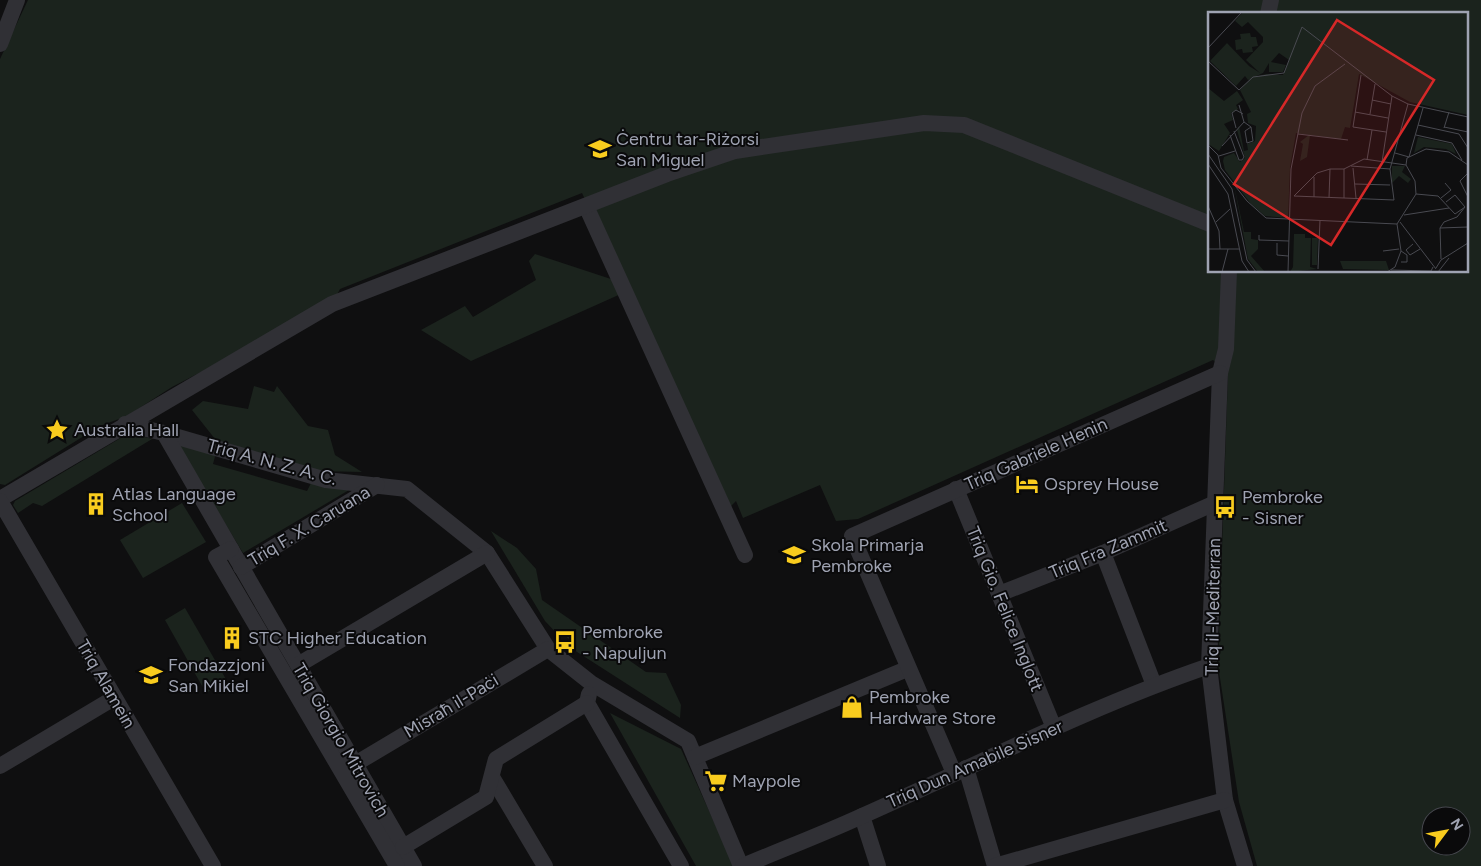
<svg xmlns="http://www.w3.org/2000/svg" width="1481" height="866" viewBox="0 0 1481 866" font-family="Figtree,sans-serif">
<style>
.green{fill:#1b231d;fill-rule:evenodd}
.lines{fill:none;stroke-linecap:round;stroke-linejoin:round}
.minor{stroke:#303035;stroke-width:16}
.labels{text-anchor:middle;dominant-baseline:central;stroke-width:4;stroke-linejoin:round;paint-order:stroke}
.poi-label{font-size:18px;fill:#9fa3b2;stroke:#0a0a0b;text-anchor:start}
.street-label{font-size:18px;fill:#9fa3b2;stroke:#0a0a0b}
.inset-road{fill:none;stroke:#494a51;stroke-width:1}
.view{fill:#d62828;fill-opacity:0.15;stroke:#d62828;stroke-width:2.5}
.inset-edge{fill:none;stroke:#9fa3b2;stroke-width:2.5}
</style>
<rect width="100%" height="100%" fill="#0f0f10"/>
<g class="green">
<path d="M28 0H1481V866H1257L1239 802 1218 665 1228 373 1213 360 858 519 836 521 820 485 743 518 736 501 731 506 582 193 340 289 332 304 172 387 127 416 100 426 5 485 0 484V59ZM1210 14H1467V271H1210ZM1431 816H1461V846H1431Z"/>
<path d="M535 254 620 282 623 293 471 361 421 330 465 306 473 317 536 280 529 261Z"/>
<path d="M254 386 274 392 277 386 308 426 328 430 335 455 362 472 319 471 219 444 192 410 203 401 248 409Z"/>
<path d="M129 433 152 439 42 506 33 503 18 513 13 505 15 501Z"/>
<path d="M177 444 216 453 213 464 307 491 312 481 349 490 243 553Z"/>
<path d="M182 503 206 542 143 578 120 540Z"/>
<path d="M491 531 517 548 536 569 542 600 646 672 666 673 681 705 680 718 574 650 576 644 565 636 560 637 545 621Z"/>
<path d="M185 608 227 681 206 693 165 620Z"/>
<path d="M610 713 681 749 734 866H696Z"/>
</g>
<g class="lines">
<g class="minor">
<path d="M1268 14 1271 0"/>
<path d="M0 44 17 0"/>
<path d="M586 206 745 555"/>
<path d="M1229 271 1226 349 1220 373 1209 666 1225 800 1245 866"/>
<path d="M125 424 164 433 326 480 407 489 487 553 548 649 591 683 688 741 741 866"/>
<path d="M164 433 414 866"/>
<path d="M956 489 1054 728"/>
<path d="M0 499 332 304 505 237 667 174 735 151 924 123 964 125 1210 224"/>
<path d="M0 501 213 866"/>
<path d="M231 549 216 557 397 866"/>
<path d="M1103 553 1154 685"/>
<path d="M241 567 377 485"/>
<path d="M999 594 1103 553 1215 503"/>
<path d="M298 665 487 553"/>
<path d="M589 694 587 703 681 866"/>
<path d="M695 757 907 669"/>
<path d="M355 764 548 649"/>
<path d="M0 766 114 698"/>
<path d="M966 768 995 866"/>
<path d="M954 773 852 536 1220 373"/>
<path d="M492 777 545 866"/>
<path d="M862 816 878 866"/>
<path d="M403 847 486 797 496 759 587 703"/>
<path d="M743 866C783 849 823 834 862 816 977 765 1089 707 1209 666"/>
<path d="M995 866 1225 800"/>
</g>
</g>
<defs>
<symbol id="school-bare" viewBox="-9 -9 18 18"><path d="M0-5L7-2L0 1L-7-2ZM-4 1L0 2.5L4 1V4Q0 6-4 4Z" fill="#f9cc1e" stroke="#0a0a0b" stroke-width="2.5" paint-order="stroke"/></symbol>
<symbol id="sight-bare" viewBox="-9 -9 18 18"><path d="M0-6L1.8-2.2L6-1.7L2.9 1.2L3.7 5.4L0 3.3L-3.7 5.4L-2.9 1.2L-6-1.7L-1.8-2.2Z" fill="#f9cc1e" stroke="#0a0a0b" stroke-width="2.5" paint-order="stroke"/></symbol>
<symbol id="hotel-bare" viewBox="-9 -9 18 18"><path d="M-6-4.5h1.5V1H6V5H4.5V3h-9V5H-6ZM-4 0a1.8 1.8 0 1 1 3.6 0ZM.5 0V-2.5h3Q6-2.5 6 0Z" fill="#f9cc1e" stroke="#0a0a0b" stroke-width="2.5" paint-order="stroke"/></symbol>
<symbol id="building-bare" viewBox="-9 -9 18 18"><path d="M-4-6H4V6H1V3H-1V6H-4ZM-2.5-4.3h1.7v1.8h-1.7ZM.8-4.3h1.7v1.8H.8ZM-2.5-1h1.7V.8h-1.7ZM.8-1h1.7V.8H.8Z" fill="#f9cc1e" stroke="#0a0a0b" stroke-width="2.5" paint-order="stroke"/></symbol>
<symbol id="bus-bare" viewBox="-9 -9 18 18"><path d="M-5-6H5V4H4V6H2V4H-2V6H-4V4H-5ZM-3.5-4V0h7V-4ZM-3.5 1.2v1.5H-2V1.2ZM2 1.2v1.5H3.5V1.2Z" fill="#f9cc1e" stroke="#0a0a0b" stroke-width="2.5" paint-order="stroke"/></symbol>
<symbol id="shop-bare" viewBox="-9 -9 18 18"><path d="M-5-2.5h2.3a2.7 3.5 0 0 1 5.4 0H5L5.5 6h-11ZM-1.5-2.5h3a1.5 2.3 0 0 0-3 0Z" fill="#f9cc1e" stroke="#0a0a0b" stroke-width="2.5" paint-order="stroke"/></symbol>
<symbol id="supermarket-bare" viewBox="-9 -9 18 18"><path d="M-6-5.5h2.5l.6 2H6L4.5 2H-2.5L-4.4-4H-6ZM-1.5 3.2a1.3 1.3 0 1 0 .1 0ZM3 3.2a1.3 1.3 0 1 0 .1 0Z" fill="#f9cc1e" stroke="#0a0a0b" stroke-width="2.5" paint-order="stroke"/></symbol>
</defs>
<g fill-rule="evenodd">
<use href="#school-bare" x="584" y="133" width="32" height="32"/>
<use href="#sight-bare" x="41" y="414" width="32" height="32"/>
<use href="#hotel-bare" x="1011" y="468" width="32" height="32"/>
<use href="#building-bare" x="80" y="488" width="32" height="32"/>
<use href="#bus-bare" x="1209" y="491" width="32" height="32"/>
<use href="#school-bare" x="778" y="539" width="32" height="32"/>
<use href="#building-bare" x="216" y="622" width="32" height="32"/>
<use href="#bus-bare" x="549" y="626" width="32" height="32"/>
<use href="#school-bare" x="135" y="659" width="32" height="32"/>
<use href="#shop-bare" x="836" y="691" width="32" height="32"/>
<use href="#supermarket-bare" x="700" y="765" width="32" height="32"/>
</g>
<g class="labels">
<g class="poi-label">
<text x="616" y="139">Ċentru tar-Riżorsi<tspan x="616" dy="21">San Miguel</tspan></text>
<text x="74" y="430">Australia Hall</text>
<text x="1044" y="484">Osprey House</text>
<text x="112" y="494">Atlas Language<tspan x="112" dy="21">School</tspan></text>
<text x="1242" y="497">Pembroke<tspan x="1242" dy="21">- Sisner</tspan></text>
<text x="811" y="545">Skola Primarja<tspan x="811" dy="21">Pembroke</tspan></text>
<text x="582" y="632">Pembroke<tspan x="582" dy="21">- Napuljun</tspan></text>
<text x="248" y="638">STC Higher Education</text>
<text x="168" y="665">Fondazzjoni<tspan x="168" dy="21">San Mikiel</tspan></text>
<text x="869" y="697">Pembroke<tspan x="869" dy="21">Hardware Store</tspan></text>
<text x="732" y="781">Maypole</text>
</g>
<g class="street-label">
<text transform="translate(1036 454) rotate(-24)">Triq Gabriele Henin</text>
<text transform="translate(272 462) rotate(15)">Triq A. N. Z. A. C.</text>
<text transform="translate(309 526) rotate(-31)">Triq F. X. Caruana</text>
<text transform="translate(1108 549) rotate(-23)">Triq Fra Zammit</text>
<text transform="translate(1213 607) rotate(-89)">Triq il-Mediterran</text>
<text transform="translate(1005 609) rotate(68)">Triq Gio. Felice Inglott</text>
<text transform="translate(106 684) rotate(60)">Triq Alamein</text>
<text transform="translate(451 706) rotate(-31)">Misraħ il-Paċi</text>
<text transform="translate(341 740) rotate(60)">Triq Giorgio Mitrovich</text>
<text transform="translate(975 764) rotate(-24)">Triq Dun Amabile Sisner</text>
</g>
</g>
<g transform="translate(1208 12)">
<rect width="260" height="260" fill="#0f0f10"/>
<path d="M35 0H260V103L202 90 151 62 142 116 137 115 133 127 102 123 99 145 92 149 95 132 92 130 101 123 88 121 82 155 80 206 57 204 43 192 17 158 15 149 16 145 26 141 32 150 37 146 29 118 31 114 36 139 40 138 39 132 47 129 48 114 40 111 39 102 43 100 32 78 43 66 58 62 75 63 81 48 71 41 63 50 78 53 75 60H61V51L55 61 40 68 37 64 28 74 2 49 19 31 41 54 52 61 38 48 55 30V25L40 10 34 15 27 9ZM42 21 43 25H48L50 34 44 35 45 40 35 41 34 37 28 38 27 28 33 27 32 22ZM210 125 244 132 248 142 238 137 216 135 206 141ZM184 154H197L194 160 203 167 200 171 191 164 184 171ZM25 168 36 220H43V227L50 228V237L43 244 57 260H50L40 247ZM86 222H97V226H103L102 255 109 257 82 260 85 255ZM104 226H110L109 253H104ZM132 249H178L181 258 135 257Z" fill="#1b231d"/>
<path d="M0 76 16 89 29 79 35 88 28 93 30 97 23 101 25 108 16 112 22 121 11 139 0 132Z" fill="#1b231d"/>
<path class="inset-road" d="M0 36 34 0M0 49 31 78 45 65 76 61 94 15 184 84 200 92 260 105M153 63 145 115 178 120M164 88 183 92M31 93 36 110M147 100 180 106M162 102 167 72M36 110 43 115 45 129 39 131 37 119 43 115M210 113 251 122M236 115 260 120M28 116 24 101 28 98 35 102M236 116 241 100M90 122 140 128M251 122 260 136M22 123 31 148H34L36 145 26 119M208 123 244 131 254 148M0 133 10 143 13 156 39 189 58 206 189 212M14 134 36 110M187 141 201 145 215 96M0 142 24 177 39 248 48 260M11 144 27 139M159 148 164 118M174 150 184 84M0 152 20 182 34 249 41 260M198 153 199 146 218 137 241 140 260 153M143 154 182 157M145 156 148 186M260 161 252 169 260 185M147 172 182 173M208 182 230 184 247 202 257 195M86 184 186 188 182 157 200 92M86 184 109 161 122 157H136L156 147 198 153M106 185V165M121 186 122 157M136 186V157M233 186 243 178 237 171M238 190 247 183 257 195M0 194 11 219 12 237M196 203 241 196M8 210 22 197M192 210 228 257M189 212 208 182 207 169 198 153M232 216 236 210 249 205 257 195M232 216 233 247M232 216 260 215M51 223V228L81 229M69 231V243L80 244M205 232 198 238 202 243 212 237M0 237H31M175 239 191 237M193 239 199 243V250H193M228 256 233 248 260 231M110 257 112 208M183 258 223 259 225 255M14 260 20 237M80 260 83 157 94 101 107 74 137 52M92 260H155M179 260 187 255 193 239 189 212M230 260 241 246"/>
<path class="view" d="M129 8 226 68 123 233 26 172Z"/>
<rect width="260" height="260" class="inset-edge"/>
</g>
<g transform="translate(1446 831) rotate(58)"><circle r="24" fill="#0a0a0b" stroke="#46474e"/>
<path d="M0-4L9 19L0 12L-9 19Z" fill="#f9cc1e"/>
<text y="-8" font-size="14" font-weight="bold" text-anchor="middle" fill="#9fa3b2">N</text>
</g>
</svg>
